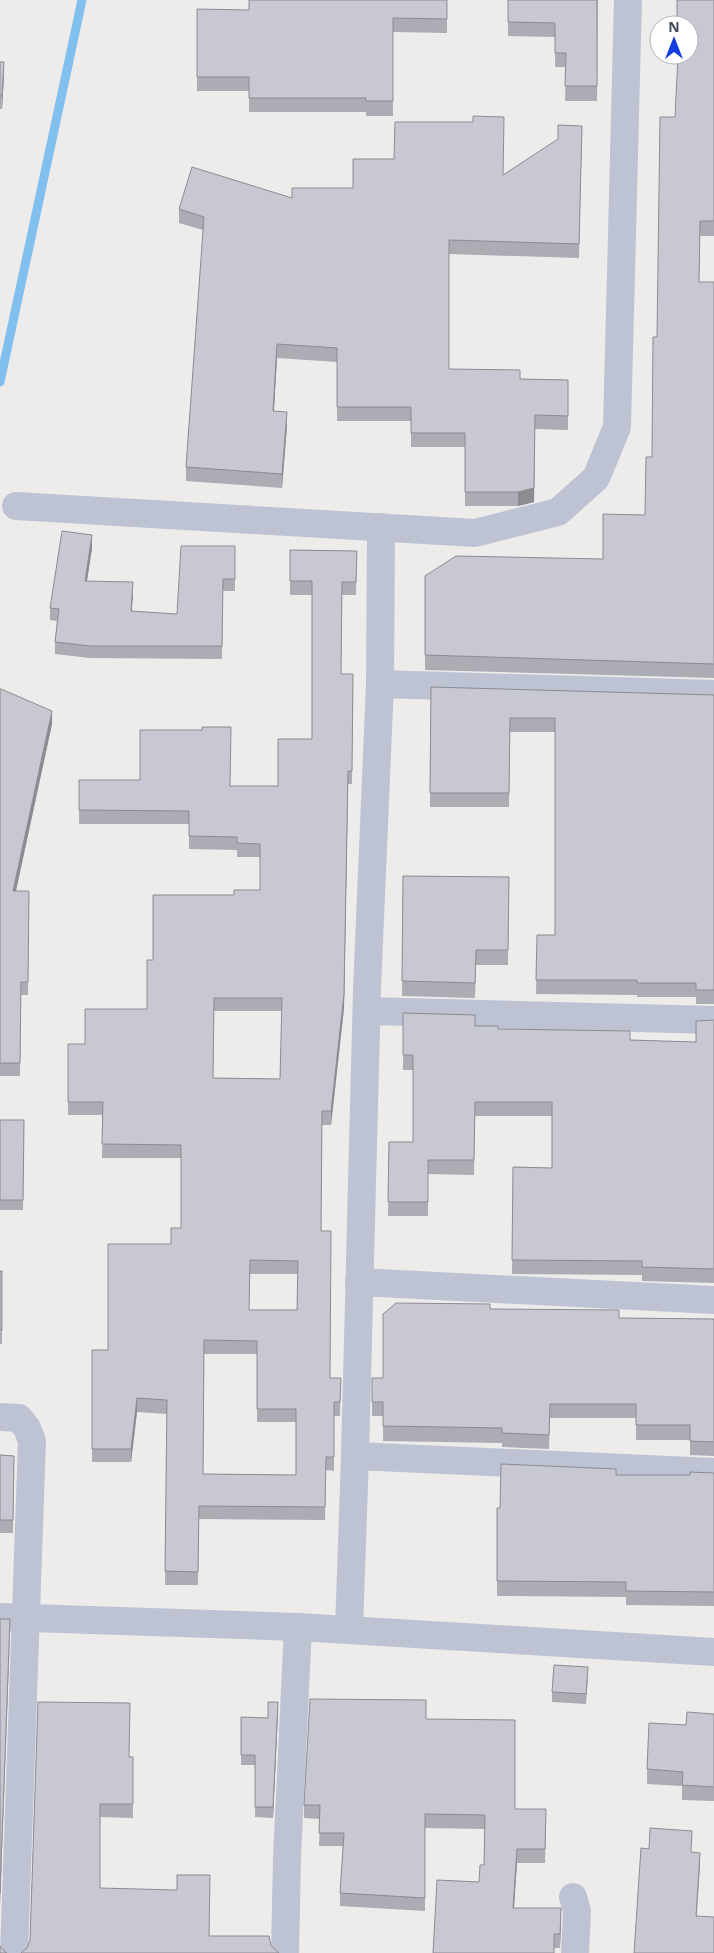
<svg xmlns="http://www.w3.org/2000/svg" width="714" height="1953" viewBox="0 0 714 1953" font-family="'Open Sans',sans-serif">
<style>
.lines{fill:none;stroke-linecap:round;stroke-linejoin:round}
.stream{stroke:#80bfee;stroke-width:9}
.minor{stroke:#bdc3d2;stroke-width:28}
.wall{fill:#abacb4;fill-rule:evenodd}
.shaded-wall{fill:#8b8c92}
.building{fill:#c7c8d1;stroke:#8b8c92;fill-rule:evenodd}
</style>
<rect width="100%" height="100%" fill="#eeebeb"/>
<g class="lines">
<path class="stream" d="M0 382 82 0"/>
<g class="minor">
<path d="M16 506 475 533 558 512 596 478 617 427 628 0"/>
<path d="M380 684 714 694"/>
<path d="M368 1011 714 1020"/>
<path d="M359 1282 714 1300"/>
<path d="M0 1417 19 1418 27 1428 32 1441 14 1953"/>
<path d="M355 1456 714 1472"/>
<path d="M0 1617 298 1627 714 1652"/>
<path d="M349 1629 355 1456 367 989 380 684 381 527"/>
<path d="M573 1897 577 1911 575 1953"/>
<path d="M285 1953 287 1857 298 1627"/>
</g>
</g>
<g class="wall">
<path d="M447 0V33L393 32V116H366V112H249V91H197V77L249 10Z"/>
<path d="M508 0H598L597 101H565L566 67H555V37L508 36Z"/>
<path d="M677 0H714V236H700L699 282H714V678L425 670V576L603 559 645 515 652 457 657 337 675 117 689 25H677Z"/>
<path d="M0 62 4 75 2 109H0Z"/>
<path d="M582 126 579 258 449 254V369L520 379 568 380V430L535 429 534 502 518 506H465V447H411V421H337V362L277 358 274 411 287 426 282 488 186 481V467L203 230 179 223V209L292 198 353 188 503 175Z"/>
<path d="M235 546V591H223L222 659 90 658 55 654V642L57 621 50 620V608L92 548 87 581 133 594 131 611 177 614Z"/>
<path d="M290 550 357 551 356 595H342L341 674H353L352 784H348L344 1008 331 1125H322L321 1231 330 1378H341L340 1416H334V1471L326 1470 325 1520 199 1519 198 1585H165L167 1414 137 1412 131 1462H92V1350H108L171 1244 181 1228V1158H102L103 1115H68V1044H85L147 1009 153 960 234 895 260 890V857H237V850L189 849V824H79V780L230 786H278L312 739V595H290ZM214 1011H282L280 1079 213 1078ZM250 1274H298L297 1310H249ZM204 1354H257V1422H296V1475L203 1474Z"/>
<path d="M431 687 714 695V1004H696V997H637V995L536 994 537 935H555V732H510L509 807H430Z"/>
<path d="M0 689 52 724 16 891H29L28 995H21L20 1076H0Z"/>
<path d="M403 876 509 877 508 965H476L475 998 402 996Z"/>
<path d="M403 1013 498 1029 630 1040 696 1042 714 1020V1283L642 1281V1275L512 1274 513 1167 552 1168V1116H475L474 1175 428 1174V1216H388L389 1142H413V1070H403Z"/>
<path d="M0 1120H24L23 1210H0Z"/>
<rect x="0" y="1271" width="2" height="73"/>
<path d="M490 1309 619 1318 714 1319V1456L690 1455V1440H636V1418H550L549 1449 502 1447V1443L383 1441V1416H372V1378H383Z"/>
<path d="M0 1455 14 1456 13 1533H0Z"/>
<path d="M714 1473V1606L626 1605V1597L497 1596V1508H500L616 1475H690Z"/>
<path d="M588 1678 586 1704 552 1702V1692Z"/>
<path d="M38 1702 130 1757H133V1818L100 1817V1888L209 1936 271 1946 27 1948 30 1940Z"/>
<path d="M278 1712 273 1818 255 1817V1765H241V1717L268 1718Z"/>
<path d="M714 1714V1801L682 1800V1786L647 1784V1769L686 1725Z"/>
<path d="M426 1719 515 1809 546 1823 545 1863H517L514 1908 561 1921 560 1948H554L479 1882 484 1865 485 1829 425 1828V1911L340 1906V1893L343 1846H319L320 1819 304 1818V1805Z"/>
</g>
<g class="shaded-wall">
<path d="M4 62V75L2 109V96Z"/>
<path d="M277 344V358L273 425V411Z"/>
<path d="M287 412V426L282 488V474Z"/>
<path d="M535 415 534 502 518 506V492Z"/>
<path d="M92 535V548L85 593V581Z"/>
<path d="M133 582V594L131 624V611Z"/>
<path d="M52 711V724L13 904V891Z"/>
<path d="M348 784 344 1008 331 1125V1111Z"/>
<path d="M137 1398V1412L131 1462V1449Z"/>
<path d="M10 1619V1633L0 1907V1893Z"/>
<path d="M278 1702V1712L273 1818V1807Z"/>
<path d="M517 1849V1863L513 1921V1908Z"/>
<path d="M700 1853V1864L696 1927V1916Z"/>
<path d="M561 1908V1921L560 1948V1934Z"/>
</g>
<g class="building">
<path d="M249 0H447V19L393 18V101H366V98H249V77H197V9L249 10Z"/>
<path d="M508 0H597V86H565L566 53H555V23L508 22Z"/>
<path d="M677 0H714V221H700L699 282H714V664L425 655V576L456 556 603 559V514L645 515 646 457H652L653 337H657L660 117H675L678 55H689V25H679V17H677Z"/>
<path d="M0 62H4L2 96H0Z"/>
<path d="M473 116 504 117 503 175 558 139V125L582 126 579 244 449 240V369L520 370V379L568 380V416L535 415 534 488 518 492H465V433H411V407H337V348L277 344 273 411 287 412 282 474 186 467 204 217 179 209 192 167 292 198V188H353V159H394L395 122H473Z"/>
<path d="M62 531 92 535 85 581 133 582 131 611 177 614 181 546H235V579H223L222 646H90L55 642 59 609 50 608Z"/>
<path d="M290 550 357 551 356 582H342L341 674H353L352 771H348L344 994 331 1111H322L321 1231H331L330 1378H341L340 1402H334V1457H326L325 1507 199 1506 198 1572 165 1571 167 1400 137 1398 131 1449H92V1350H108V1244H171V1228H181V1145L102 1144 103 1102H68V1044H85V1009H147V960H153V895H234V890H260V844L237 843V837L189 836V811L79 810V780H140V730H202V727H231L230 786H278V739H312V581H290ZM214 998H282L280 1079 213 1078ZM250 1260 298 1261 297 1310H249ZM204 1340 257 1341V1409H296V1475L203 1474Z"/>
<path d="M431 687 714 695V990H696V983H637V980H536L537 935H555V718H510L509 793H430Z"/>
<path d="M0 689H1L52 711 13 891H29L28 982H21L20 1063H0Z"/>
<path d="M403 876 509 877 508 950H476L475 983 402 981Z"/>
<path d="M403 1013 475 1015V1026H498V1029L630 1031V1040L696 1042V1021L714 1020V1269L642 1267V1261L512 1260 513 1167 552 1168V1102H475L474 1160H428V1202H388L389 1142H413V1055H403Z"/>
<path d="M0 1120H24L23 1200H0Z"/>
<rect x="0" y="1271" width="2" height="59"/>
<path d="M396 1303 490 1304V1309L619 1310V1318L714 1319V1442L690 1441V1425H636V1404H550L549 1435 502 1433V1428L383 1426V1402H372V1378H383V1314Z"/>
<path d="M0 1455 14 1456 13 1520H0Z"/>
<path d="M501 1464 616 1469V1475H690V1472L714 1473V1592L626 1591V1582L497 1581V1508H500Z"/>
<path d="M0 1619H10L0 1893Z"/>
<path d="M554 1665 588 1667 586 1694 552 1692Z"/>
<path d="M310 1699 426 1700V1719L515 1720V1809H546L545 1849H517L513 1908H561L560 1934H554V1953H433L437 1880 479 1882 480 1865H484L485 1815 425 1814V1898L340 1893 344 1833H319L320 1805H304Z"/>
<path d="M38 1702 130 1703 129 1757H133V1804H100V1888L177 1890V1875H210L209 1936H269L271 1946 279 1953H21L27 1948 30 1940Z"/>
<path d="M268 1702H278L273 1807H255V1755H241V1717L268 1718Z"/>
<path d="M687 1712 714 1714V1787L682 1785 683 1772 647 1769 649 1723 686 1725Z"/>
<path d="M650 1828 692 1831 691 1852 700 1853 696 1916 714 1917V1953H634L641 1848 649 1849Z"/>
<path d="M0 1946 5 1952 7 1953H0Z"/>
</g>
<g transform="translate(674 40)"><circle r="24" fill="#ffffff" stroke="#b4b7bd"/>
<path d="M0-4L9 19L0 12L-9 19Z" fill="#123ee1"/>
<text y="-8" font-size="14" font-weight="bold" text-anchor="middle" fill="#434a59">N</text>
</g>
</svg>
